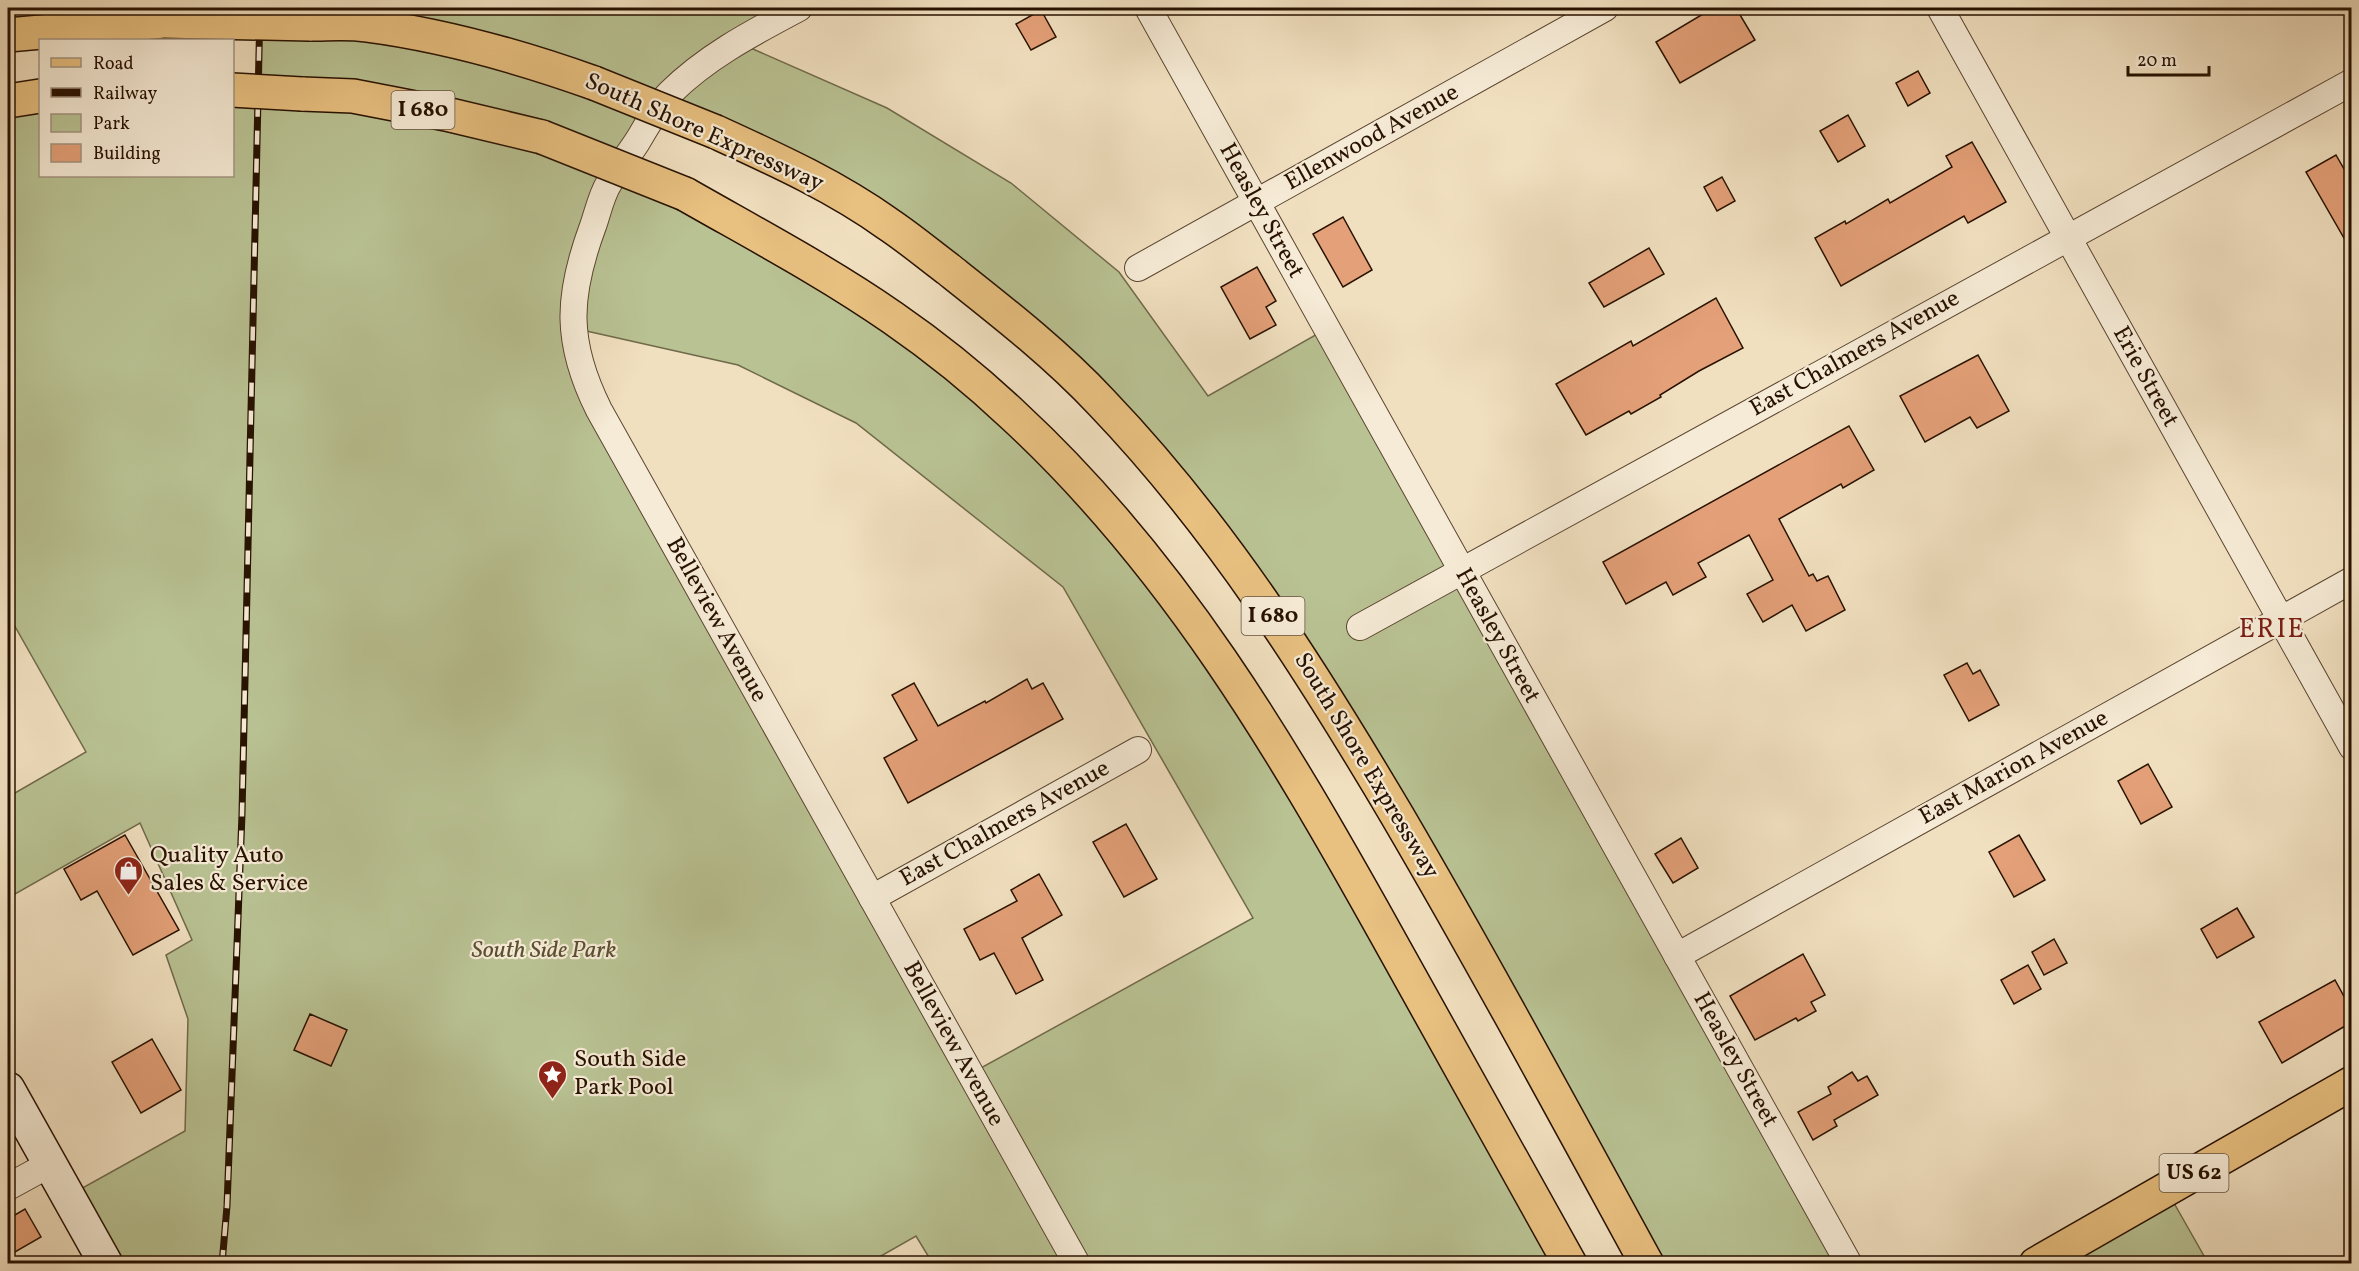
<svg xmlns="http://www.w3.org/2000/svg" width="2359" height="1271" viewBox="0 0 2359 1271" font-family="Vollkorn,serif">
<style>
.green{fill:#b9c293;stroke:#706a4a;stroke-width:1.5;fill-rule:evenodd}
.building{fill:#e4a078;stroke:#271100;stroke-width:1.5}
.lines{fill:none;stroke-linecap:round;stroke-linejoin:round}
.minor-casing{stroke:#5a4530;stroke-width:28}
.secondary-casing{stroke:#271100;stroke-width:36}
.primary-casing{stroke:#271100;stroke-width:36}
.motorway-casing{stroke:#271100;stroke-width:36}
.minor{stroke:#f6ebd6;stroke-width:26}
.secondary{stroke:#f6ebd6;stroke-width:33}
.primary{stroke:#e8c080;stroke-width:33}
.motorway{stroke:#e8c080;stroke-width:33}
.rail-casing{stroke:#271100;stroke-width:7}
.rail{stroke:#f6ebd6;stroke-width:4.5;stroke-dasharray:14;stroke-linecap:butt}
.motorway-bridge-casing{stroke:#271100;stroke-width:36;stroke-linecap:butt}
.motorway-bridge{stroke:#e8c080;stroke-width:33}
.labels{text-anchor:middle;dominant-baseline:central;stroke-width:4.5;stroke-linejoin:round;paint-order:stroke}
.shield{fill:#f6ebd6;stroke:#655240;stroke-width:1.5}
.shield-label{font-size:22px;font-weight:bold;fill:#271100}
.street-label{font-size:24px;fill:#271100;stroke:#f6ebd6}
.poi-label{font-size:24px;fill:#271100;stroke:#f6ebd6;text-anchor:start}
.park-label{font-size:24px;font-style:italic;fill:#5a4f33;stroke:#f6ebd6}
.quarter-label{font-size:27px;letter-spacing:1.5px;fill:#7a1f14;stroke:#f6ebd6}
</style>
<rect width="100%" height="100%" fill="#f1e0c0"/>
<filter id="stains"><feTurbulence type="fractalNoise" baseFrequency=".00333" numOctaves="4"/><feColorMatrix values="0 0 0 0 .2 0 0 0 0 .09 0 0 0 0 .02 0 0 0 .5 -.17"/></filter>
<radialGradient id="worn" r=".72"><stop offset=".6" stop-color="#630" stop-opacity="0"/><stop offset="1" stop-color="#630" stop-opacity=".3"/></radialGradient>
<g class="green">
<path d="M260 8H799L737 42 887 108 1011 183 1119 272 1208 396 1326 329 1849 1263H1647L1198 514 888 223 659 110 619 168 845 286 1137 544 1570 1263 933 1264 916 1236 867 1264 106 1263 68 1196 185 1131 188 1019 166 955 192 940 140 823 8 898V797L86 752 8 614V101L40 96V176H232L233 90 258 91ZM573 328 738 365 856 423 1063 587 1253 918 970 1074 577 354Z"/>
<path d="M2166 1189 2208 1263 2036 1264Z"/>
</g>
<g class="building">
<path d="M1713 8H1736L1755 40 1680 83 1656 42Z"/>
<path d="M1041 10 1056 37 1031 50 1016 24Z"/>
<path d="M1918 71 1930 93 1908 106 1896 83Z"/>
<path d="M1848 115 1865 146 1838 162 1820 131Z"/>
<path d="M1972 142 2006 202 1968 223 1964 216 1841 286 1815 238 1845 221 1846 224 1888 199 1890 203 1952 167 1946 156Z"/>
<path d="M2336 155 2352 183V252L2306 172Z"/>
<path d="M1722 177 1735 201 1717 211 1704 187Z"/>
<path d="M1343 217 1372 270 1343 287 1313 234Z"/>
<path d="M1649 248 1664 274 1604 307 1589 283Z"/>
<path d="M1257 267 1276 301 1266 307 1276 325 1250 339 1221 287Z"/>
<path d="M1716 298 1743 348 1699 371 1660 395 1661 397 1631 414 1629 411 1586 435 1556 384 1631 341 1633 346Z"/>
<path d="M1978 355 2009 411 1977 428 1970 417 1925 442 1900 396Z"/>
<path d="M1849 426 1874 470 1843 488 1841 484 1779 519 1809 576 1813 574 1817 581 1828 576 1845 610 1806 631 1792 605 1763 622 1747 594 1773 580 1749 535 1698 563 1706 577 1673 595 1666 582 1626 604 1603 562Z"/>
<path d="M1967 663 1973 674 1980 670 1999 705 1969 721 1944 675Z"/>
<path d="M1027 679 1032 689 1043 683 1063 719 908 803 884 758 917 740 892 695 914 683 938 726 985 701 986 703Z"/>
<path d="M2148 764 2172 807 2141 824 2118 781Z"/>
<path d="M1126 824 1157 879 1124 897 1093 842Z"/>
<path d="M125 835 179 930 133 955 97 891 81 900 64 869Z"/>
<path d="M2019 835 2045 880 2014 897 1989 852Z"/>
<path d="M1681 838 1698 868 1673 883 1655 854Z"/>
<path d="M1039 874 1062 915 1022 938 1043 980 1016 994 994 953 980 960 964 929 1017 901 1011 890Z"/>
<path d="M2237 908 2254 937 2217 958 2201 929Z"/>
<path d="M2054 939 2067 963 2044 975 2032 952Z"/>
<path d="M1803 954 1825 995 1811 1002 1816 1011 1798 1021 1796 1018 1755 1040 1730 996Z"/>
<path d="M2028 965 2041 989 2014 1004 2001 980Z"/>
<path d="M2335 980 2352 1011V1022L2282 1063 2259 1022Z"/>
<path d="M310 1014 347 1030 331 1066 294 1050Z"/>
<path d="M152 1039 181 1090 141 1113 112 1062Z"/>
<path d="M1852 1072 1858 1081 1867 1076 1878 1095 1834 1120 1837 1126 1813 1140 1798 1112 1831 1094 1828 1087Z"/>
<path d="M25 1209 41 1237 8 1256V1219Z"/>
</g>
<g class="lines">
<defs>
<g id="minor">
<path d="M799 8C754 32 707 56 670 93 657 106 647 126 637 142 628 156 617 169 609 183 601 196 598 212 593 226 567 296 565 342 599 410L1077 1264"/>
<path d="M1148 8 1849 1264"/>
<path d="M1940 8 2352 747"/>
<path d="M1138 268 1605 8"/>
<path d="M1360 627 2352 82"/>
<path d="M872 898 1138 750"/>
<path d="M1677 956 2352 580"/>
<path d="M8 1187 50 1164"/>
</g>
<path id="secondary" d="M8 1089 106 1264"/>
<path id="primary" d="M2036 1264 2352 1083"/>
<g id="motorway">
<path d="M310 24C329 24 348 22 366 25 444 35 521 57 594 83"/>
<path d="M8 35 163 21"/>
<path d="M302 94 353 96 446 114 542 137"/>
<path d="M8 101 40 96"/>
<path d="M716 132C775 159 835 186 888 224 909 238 928 254 948 269 1001 311 1055 353 1101 402 1220 526 1311 670 1398 817 1484 964 1565 1114 1647 1264"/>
<path d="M685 194C755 234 827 272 893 318 935 347 977 381 1014 416 1174 564 1281 746 1386 934 1448 1044 1509 1154 1570 1264"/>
</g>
</defs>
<use href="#minor" class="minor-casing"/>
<use href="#secondary" class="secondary-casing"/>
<use href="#primary" class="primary-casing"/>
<use href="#motorway" class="motorway-casing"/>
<use href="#minor" class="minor"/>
<use href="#secondary" class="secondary"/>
<use href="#primary" class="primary"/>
<use href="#motorway" class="motorway"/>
<defs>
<path id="rail" d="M222 1264 227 1206 242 814 260 8"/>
</defs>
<use href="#rail" class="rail-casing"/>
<use href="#rail" class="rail"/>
<defs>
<g id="motorway-bridge">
<path d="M163 21 310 24"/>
<path d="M594 83 716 132"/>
<path d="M232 90 302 94"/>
<path d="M542 137 685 194"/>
</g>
</defs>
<use href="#motorway-bridge" class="motorway-bridge-casing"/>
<use href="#motorway-bridge" class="motorway-bridge"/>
</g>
<defs>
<symbol id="shop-pin" viewBox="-11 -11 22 30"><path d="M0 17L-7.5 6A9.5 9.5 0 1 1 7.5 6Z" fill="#8f2418" stroke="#f6ebd6"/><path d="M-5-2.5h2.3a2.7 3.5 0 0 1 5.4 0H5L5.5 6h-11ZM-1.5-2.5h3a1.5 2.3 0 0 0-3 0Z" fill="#fff"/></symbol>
<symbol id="sight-pin" viewBox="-11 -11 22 30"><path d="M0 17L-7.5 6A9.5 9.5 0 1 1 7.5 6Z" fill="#8f2418" stroke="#f6ebd6"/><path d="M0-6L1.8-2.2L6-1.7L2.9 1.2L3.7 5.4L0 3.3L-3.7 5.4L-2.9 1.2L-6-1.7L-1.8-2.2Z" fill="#fff"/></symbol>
</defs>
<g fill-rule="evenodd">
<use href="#shop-pin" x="112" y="854" width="33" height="45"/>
<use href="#sight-pin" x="536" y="1058" width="33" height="45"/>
</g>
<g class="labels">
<g class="shield">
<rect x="391.5" y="91" width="63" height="38" rx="4.5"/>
<rect x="1241.5" y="597" width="63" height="38" rx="4.5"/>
<rect x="2159.5" y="1154" width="69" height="38" rx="4.5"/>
</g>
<g class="shield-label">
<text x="423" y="110">I 680</text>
<text x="1273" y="616">I 680</text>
<text x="2194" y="1173">US 62</text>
</g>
<g class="street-label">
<text transform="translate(704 133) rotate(24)">South Shore Expressway</text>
<text transform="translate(1372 138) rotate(-29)">Ellenwood Avenue</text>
<text transform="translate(1261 211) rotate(61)">Heasley Street</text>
<text transform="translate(1855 354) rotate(-29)">East Chalmers Avenue</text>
<text transform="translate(2145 377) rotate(61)">Erie Street</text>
<text transform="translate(716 620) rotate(61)">Belleview Avenue</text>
<text transform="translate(1497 636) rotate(61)">Heasley Street</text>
<text transform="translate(1366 766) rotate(59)">South Shore Expressway</text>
<text transform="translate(2014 768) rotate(-29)">East Marion Avenue</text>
<text transform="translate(1005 824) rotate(-29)">East Chalmers Avenue</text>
<text transform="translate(953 1044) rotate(61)">Belleview Avenue</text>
<text transform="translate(1735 1060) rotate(61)">Heasley Street</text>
</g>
<g class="poi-label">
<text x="150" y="856">Quality Auto<tspan x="150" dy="28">Sales &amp; Service</tspan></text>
<text x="574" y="1060">South Side<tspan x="574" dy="28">Park Pool</tspan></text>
</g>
<g class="park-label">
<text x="544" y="951">South Side Park</text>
</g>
<g class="quarter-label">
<text x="2272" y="630">ERIE</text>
</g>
</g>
<rect width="2359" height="1271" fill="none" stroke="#f1e0c0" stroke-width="30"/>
<rect x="9" y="9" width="2341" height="1253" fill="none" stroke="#271100" stroke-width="3"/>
<rect x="15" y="15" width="2329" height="1241" fill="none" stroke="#271100" stroke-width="1.5"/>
<rect x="39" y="39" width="195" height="138" fill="#f6ebd6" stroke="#a39480" stroke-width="1.5"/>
<rect x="51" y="58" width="30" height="9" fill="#e8c080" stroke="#a39480" stroke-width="1.5"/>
<text x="93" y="69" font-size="18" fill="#271100">Road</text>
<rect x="51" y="88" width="30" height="9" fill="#271100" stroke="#a39480" stroke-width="1.5"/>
<text x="93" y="99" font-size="18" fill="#271100">Railway</text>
<rect x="51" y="114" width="30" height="18" fill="#b9c293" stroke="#a39480" stroke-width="1.5"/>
<text x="93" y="129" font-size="18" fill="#271100">Park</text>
<rect x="51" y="144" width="30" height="18" fill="#e4a078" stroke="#a39480" stroke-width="1.5"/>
<text x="93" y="159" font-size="18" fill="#271100">Building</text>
<path d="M2128 66v9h81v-9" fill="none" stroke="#271100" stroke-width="3"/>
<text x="2137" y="66" font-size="18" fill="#271100" stroke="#f6ebd6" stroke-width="4.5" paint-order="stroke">20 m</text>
<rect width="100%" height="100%" filter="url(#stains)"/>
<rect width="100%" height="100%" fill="url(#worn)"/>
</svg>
